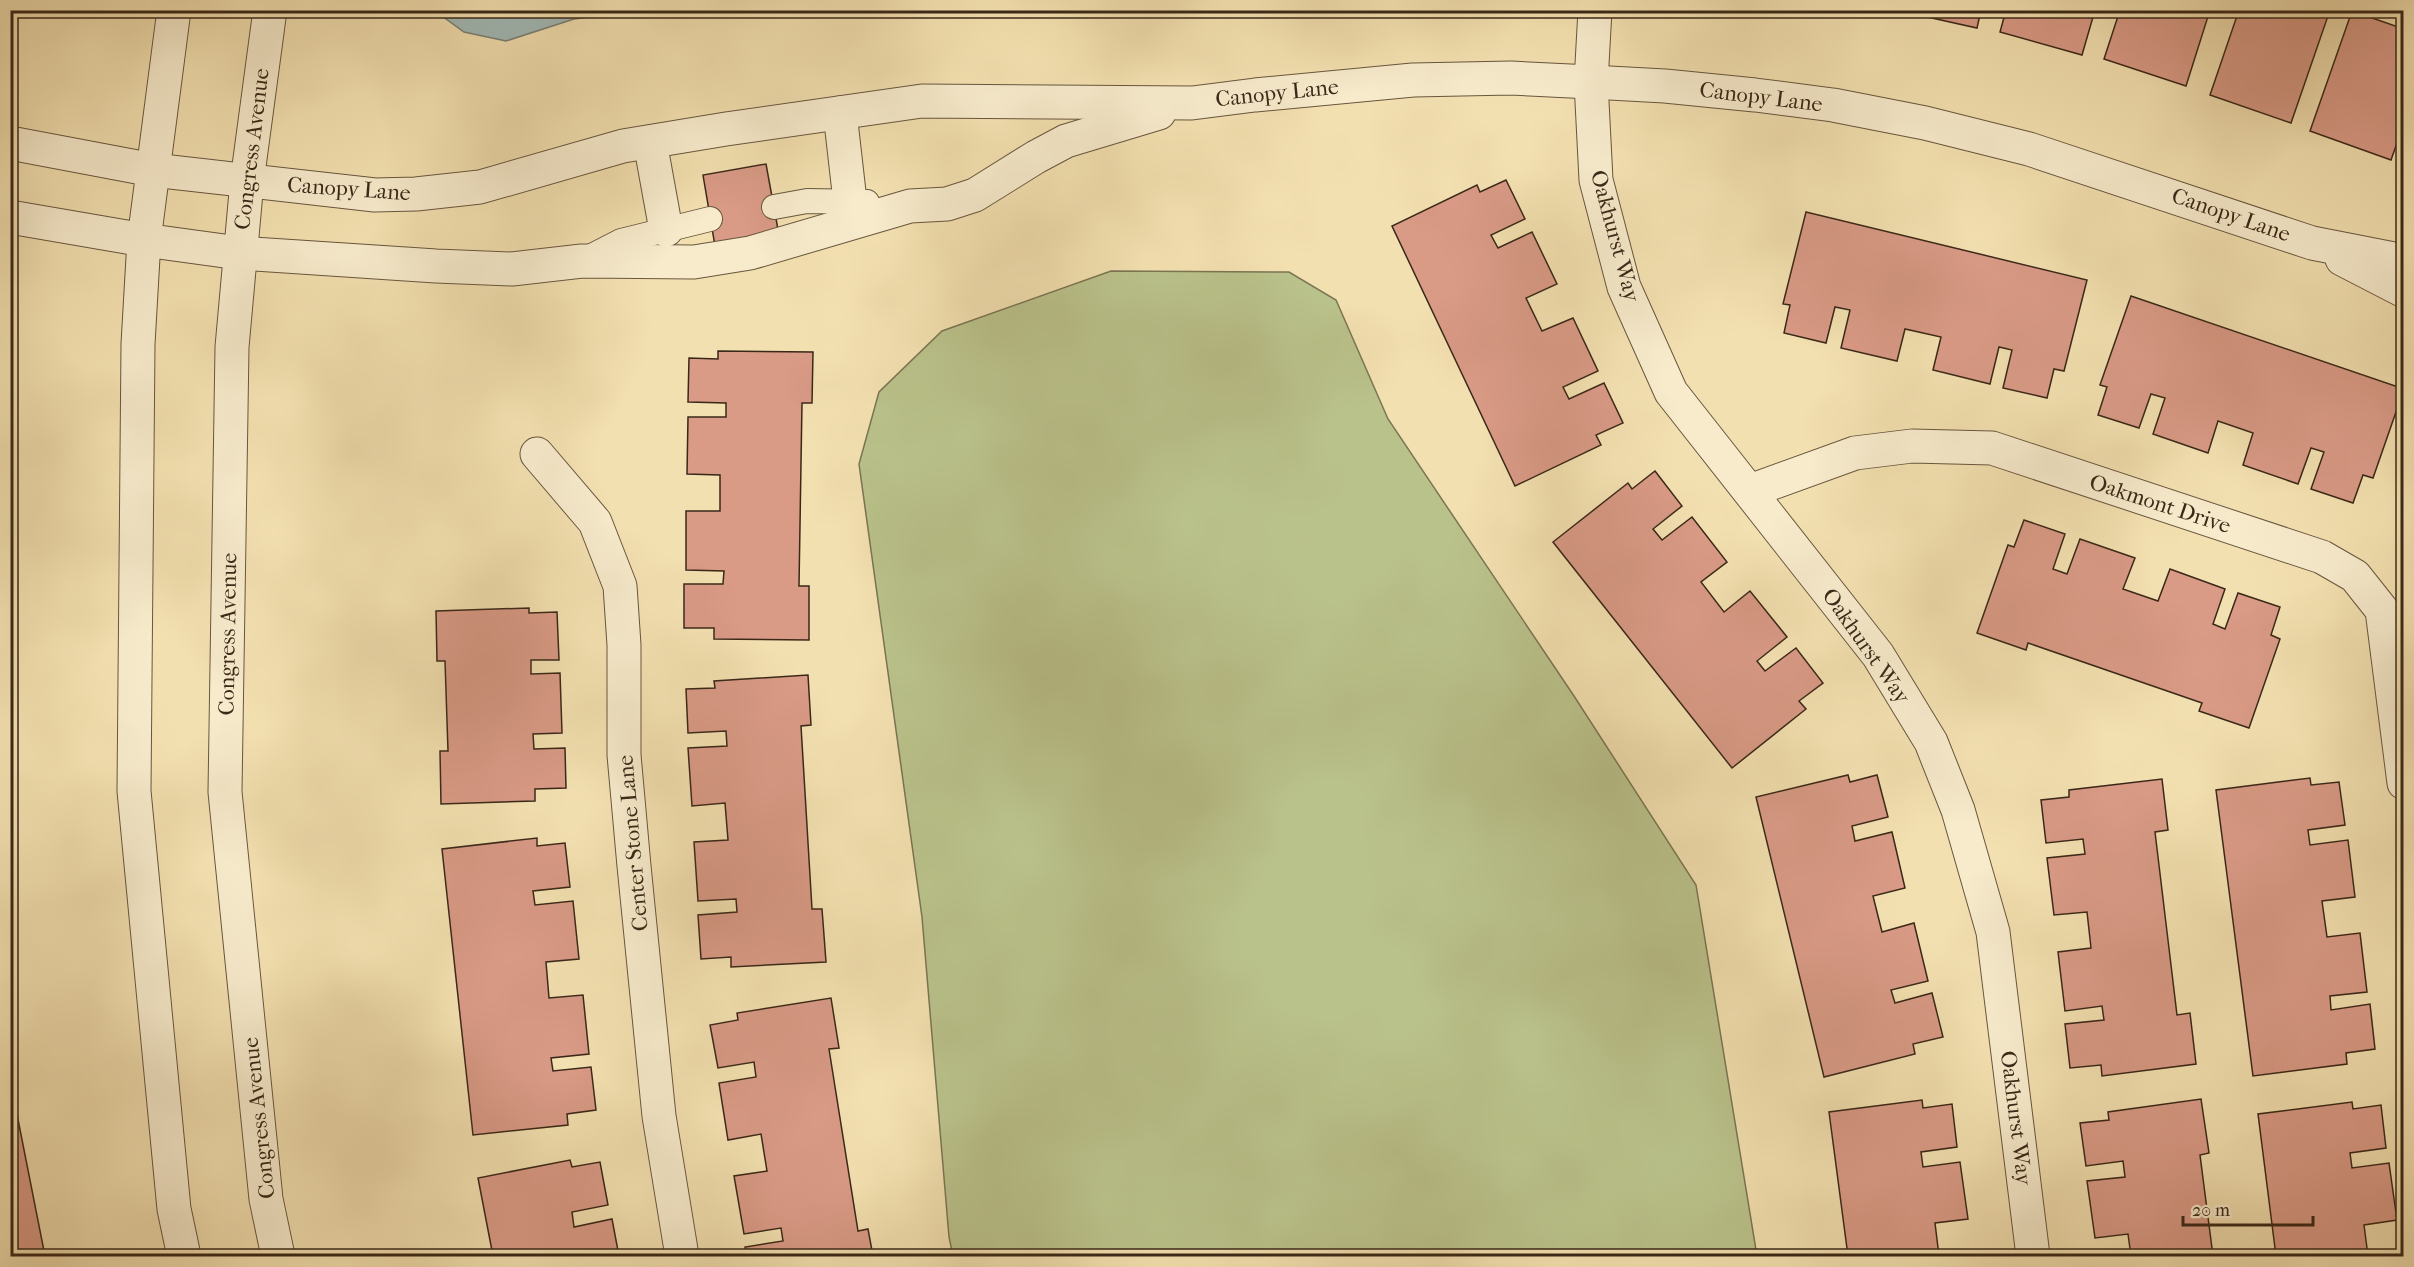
<svg xmlns="http://www.w3.org/2000/svg" width="2414" height="1267" viewBox="0 0 2414 1267" font-family="'IM FELL French Canon',serif">
<style>
.green{fill:#bac28b;stroke:#7a7552;stroke-width:1.5}
.water{fill:#a1bab7;stroke:#788077;stroke-width:1.5}
.building{fill:#d99a86;stroke:#3a2818;stroke-width:1.5}
.lines{fill:none;stroke-linecap:round;stroke-linejoin:round}
.service-casing{stroke:#68563e;stroke-width:26}
.minor-casing{stroke:#68563e;stroke-width:35}
.tertiary-casing{stroke:#68563e;stroke-width:35}
.service{stroke:#f7ebcc;stroke-width:24}
.minor{stroke:#f7ebcc;stroke-width:33}
.tertiary{stroke:#f7ebcc;stroke-width:33}
.labels{text-anchor:middle;dominant-baseline:central;stroke-width:4.5;stroke-linejoin:round;paint-order:stroke}
.street-label{font-size:22px;fill:#3a2818;stroke:#f7ebcc}
</style>
<rect width="100%" height="100%" fill="#f3e0b0"/>
<filter id="stains"><feTurbulence type="fractalNoise" baseFrequency=".00333" numOctaves="4"/><feColorMatrix values="0 0 0 0 .2 0 0 0 0 .09 0 0 0 0 .02 0 0 0 .5 -.17"/></filter>
<radialGradient id="worn" r=".72"><stop offset=".6" stop-color="#630" stop-opacity="0"/><stop offset="1" stop-color="#630" stop-opacity=".3"/></radialGradient>
<path class="green" d="M1111 271 1289 272 1336 300 1388 419 1574 696 1696 885 1757 1256H953L949 1237 922 917 859 464 879 392 942 331Z"/>
<path class="water" d="M435 11H638L574 19 506 41 464 32Z"/>
<g class="building">
<path d="M1896 10H1981L1977 28Z"/>
<path d="M2006 10H2095L2082 55 2000 32Z"/>
<path d="M2120 10H2210L2186 86 2104 59Z"/>
<path d="M2239 10H2330L2291 123 2210 95Z"/>
<path d="M2352 11 2404 29V123L2391 160 2310 131Z"/>
<path d="M766 164 779 235 715 246 703 175Z"/>
<path d="M1506 180 1525 219 1491 235 1498 248 1532 232 1557 284 1526 298 1542 331 1573 318 1598 371 1563 387 1569 399 1604 383 1623 423 1596 435 1601 445 1515 486 1392 226 1477 185 1480 192Z"/>
<path d="M1806 212 2087 280 2064 371 2054 369 2047 398 2003 388 2012 350 1999 347 1990 384 1933 370 1941 337 1905 329 1897 361 1841 348 1850 310 1835 307 1826 343 1784 333 1790 305 1783 304Z"/>
<path d="M2131 296 2404 389 2373 478 2363 475 2353 503 2311 489 2324 452 2311 448 2298 484 2243 465 2253 433 2218 421 2208 453 2153 434 2165 398 2151 394 2139 428 2098 415 2107 387 2100 385Z"/>
<path d="M718 351 813 352 812 403H802L799 586H809V640L714 639V628H684V584H723L724 571 686 570V511H720V475L687 474 688 417H726V403L688 402 689 358 718 359Z"/>
<path d="M1655 471 1682 506 1653 529 1662 540 1692 517 1727 562 1701 582 1724 612 1750 591 1787 637 1757 661 1765 671 1796 648 1823 683 1799 701 1806 709 1732 768 1553 542 1628 483 1632 489Z"/>
<path d="M2024 520 2065 534 2053 569 2067 574 2080 539 2135 558 2123 589 2158 601 2170 569 2225 589 2213 624 2225 629 2238 593 2280 607 2271 635 2280 639 2249 728 2199 711 2202 703 2028 643 2026 650 1977 633 2008 545 2014 547Z"/>
<path d="M529 608V613L557 612 559 660H531V674L560 673 562 733 533 734 534 749 565 748 566 788 535 789V801L441 804 440 751H448L445 661H437L436 611Z"/>
<path d="M808 675 811 725 801 726 812 909H822L826 962 731 967V957L701 959 698 915 737 912 736 899 698 901 694 842 728 840 725 803 692 806 688 748 727 746 726 731 688 733 686 689 715 688 714 681Z"/>
<path d="M1848 775 1850 782 1877 775 1888 817 1852 826 1855 841 1892 832 1905 888 1873 896 1882 932 1914 923 1928 981 1891 990 1895 1003 1932 993 1943 1037 1913 1044 1915 1054 1824 1077 1756 797Z"/>
<path d="M2310 778 2311 785 2339 782 2345 825 2308 830 2310 845 2348 840 2355 897 2322 901 2327 937 2360 933 2367 992 2330 996 2331 1010 2370 1004 2375 1049 2346 1053 2347 1064 2253 1076 2216 790Z"/>
<path d="M2162 779 2168 830 2155 832 2177 1015 2190 1013 2196 1064 2102 1076 2101 1065 2070 1068 2065 1024 2104 1020 2102 1006 2065 1011 2058 952 2091 948 2087 912 2054 915 2047 858 2085 854 2083 839 2046 843 2041 800 2069 797V790Z"/>
<path d="M537 838V846L565 843 570 887 533 891 535 905 573 901 579 959 546 962 549 998 583 995 589 1054 551 1058 553 1071 591 1067 596 1110 567 1114 568 1125 473 1135 442 849Z"/>
<path d="M831 998 839 1048 829 1049 858 1231 868 1229 873 1256H747L745 1247 783 1241 781 1228 744 1234 734 1176 767 1171 761 1134 728 1140 719 1083 756 1077 754 1062 718 1068 710 1025 738 1020 737 1013Z"/>
<path d="M10 1079 45 1256H10Z"/>
<path d="M2201 1099 2209 1153 2200 1155 2213 1256H2131L2128 1234 2095 1238 2087 1181 2125 1177 2123 1161 2086 1166 2080 1123 2109 1120 2108 1112Z"/>
<path d="M1922 1100 1923 1108 1952 1104 1957 1147 1921 1152 1923 1167 1960 1162 1968 1219 1935 1223 1939 1256H1848L1829 1112Z"/>
<path d="M2352 1102 2353 1109 2381 1105 2386 1148 2350 1153 2352 1168 2389 1163 2397 1220 2364 1225 2368 1256H2276L2258 1114Z"/>
<path d="M570 1160 572 1167 600 1162 608 1205 572 1212 574 1227 612 1219 619 1256H493L478 1178Z"/>
</g>
<g class="lines">
<defs>
<g id="service">
<path d="M774 207 807 201 867 202"/>
<path d="M584 260 621 241 710 219"/>
</g>
<g id="minor">
<path d="M1595 10 1591 82 1596 180 1624 287 1671 392 1878 655 1931 742 1958 810 1993 932 2033 1256"/>
<path d="M840 113 850 201"/>
<path d="M650 142 666 230"/>
<path d="M10 143 153 170 375 195 416 194 480 187 623 146 726 129 922 101 1192 103 1255 95 1413 80 1511 78 1591 82 1665 86 1755 95 1833 105 1925 123 2029 149 2312 243 2404 261"/>
<path d="M10 217 144 240 239 253 436 266 512 269 582 261 694 262 750 253 910 206 947 204 975 195 1036 157 1066 141 1159 113"/>
<path d="M2342 259 2404 291"/>
<path d="M537 454 595 522 620 586 624 645V755L634 866 659 1116 682 1256"/>
<path d="M1750 491 1855 453 1912 446 1992 448 2322 557 2355 576 2382 610 2404 783"/>
</g>
<g id="tertiary">
<path d="M174 10 144 240 138 344 134 791 174 1209 184 1256"/>
<path d="M270 10 247 181 232 347 225 792 266 1199 278 1256"/>
</g>
</defs>
<use href="#service" class="service-casing"/>
<use href="#minor" class="minor-casing"/>
<use href="#tertiary" class="tertiary-casing"/>
<use href="#service" class="service"/>
<use href="#minor" class="minor"/>
<use href="#tertiary" class="tertiary"/>
</g>
<g class="labels">
<g class="street-label">
<text transform="translate(1277 93) rotate(-6)">Canopy Lane</text>
<text transform="translate(1761 97) rotate(7)">Canopy Lane</text>
<text transform="translate(252 149) rotate(-83)">Congress Avenue</text>
<text transform="translate(349 189) rotate(4)">Canopy Lane</text>
<text transform="translate(2231 215) rotate(19)">Canopy Lane</text>
<text transform="translate(1615 236) rotate(75)">Oakhurst Way</text>
<text transform="translate(2160 504) rotate(18)">Oakmont Drive</text>
<text transform="translate(228 634) rotate(-89)">Congress Avenue</text>
<text transform="translate(1866 646) rotate(55)">Oakhurst Way</text>
<text transform="translate(633 843) rotate(-95)">Center Stone Lane</text>
<text transform="translate(259 1118) rotate(-96)">Congress Avenue</text>
<text transform="translate(2016 1118) rotate(83)">Oakhurst Way</text>
</g>
</g>
<rect width="2414" height="1267" fill="none" stroke="#f3e0b0" stroke-width="36"/>
<rect x="12" y="12" width="2390" height="1243" fill="none" stroke="#3a2818" stroke-width="3"/>
<rect x="18" y="18" width="2378" height="1231" fill="none" stroke="#3a2818" stroke-width="1.5"/>
<path d="M2183 1216v9h130v-9" fill="none" stroke="#3a2818" stroke-width="3"/>
<text x="2192" y="1216" font-size="18" fill="#3a2818" stroke="#f7ebcc" stroke-width="4.5" paint-order="stroke">20 m</text>
<rect width="100%" height="100%" filter="url(#stains)"/>
<rect width="100%" height="100%" fill="url(#worn)"/>
</svg>
